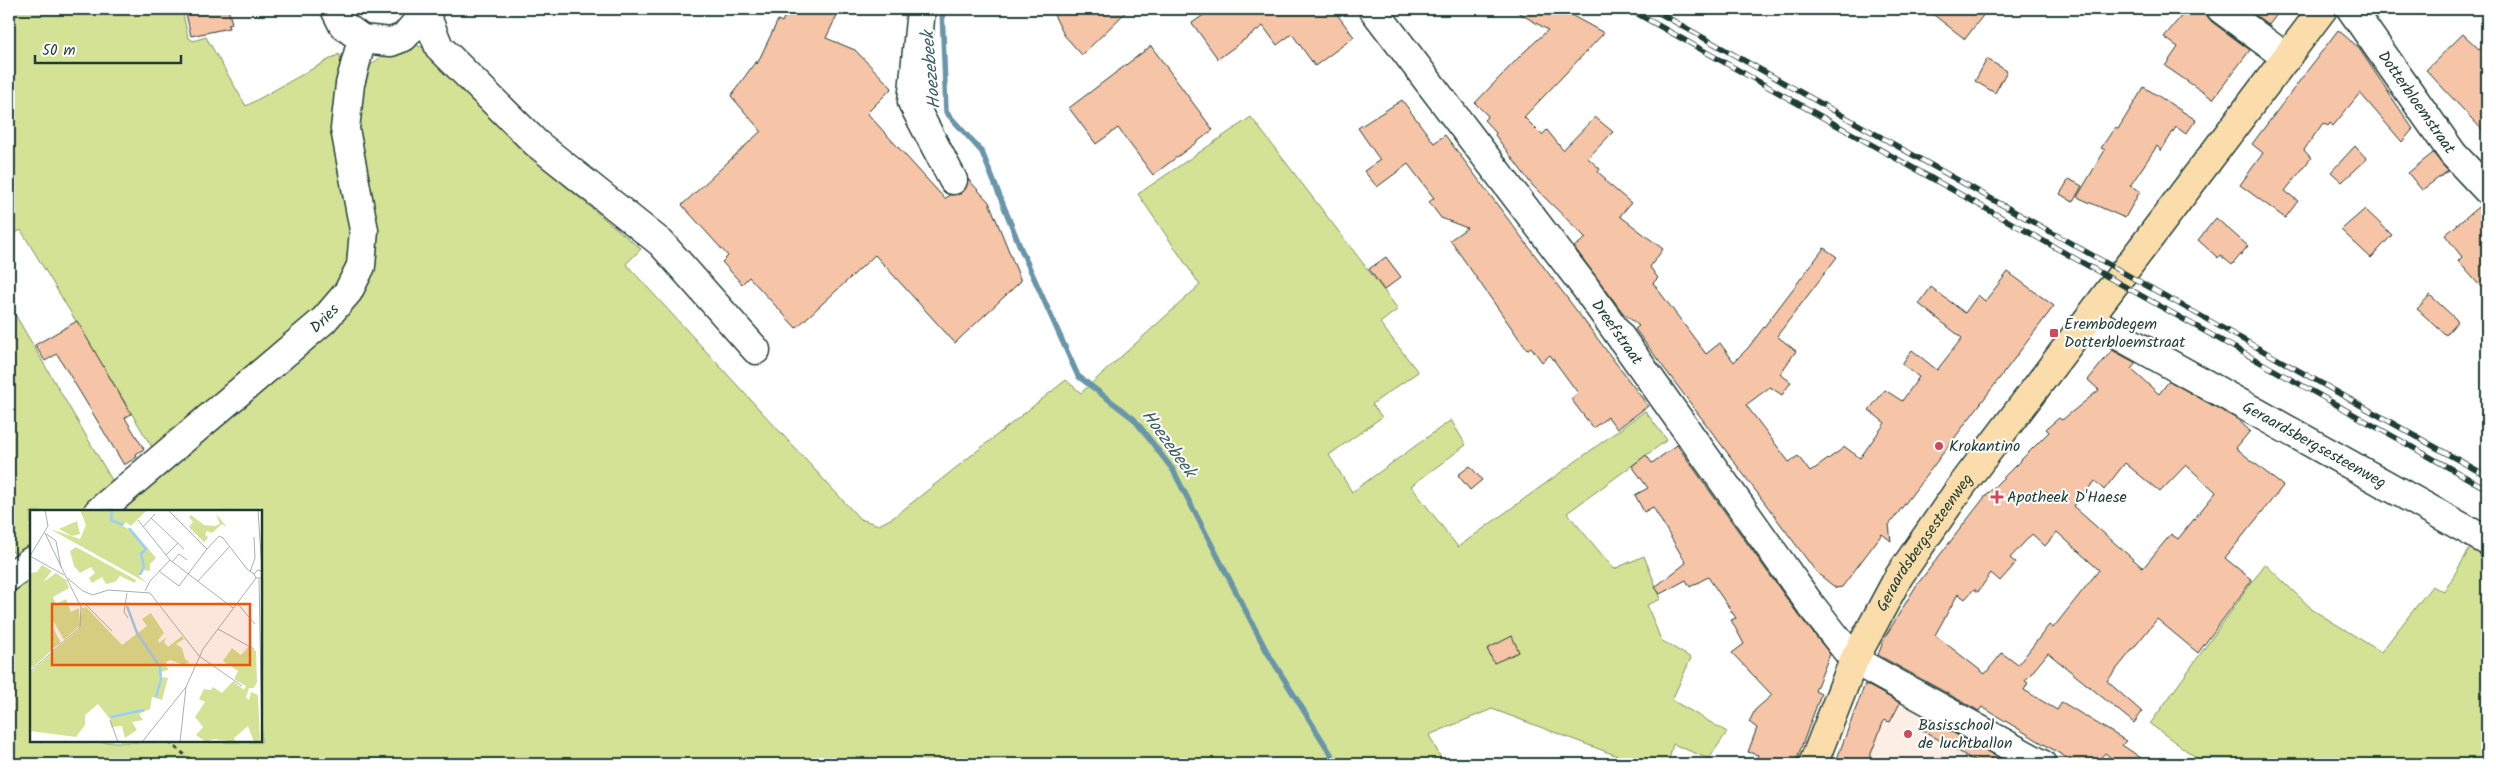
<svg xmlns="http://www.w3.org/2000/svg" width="2496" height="773" viewBox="0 0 2496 773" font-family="Kalam,sans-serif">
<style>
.built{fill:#fcede5}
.green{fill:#d4e295;stroke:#7a9064}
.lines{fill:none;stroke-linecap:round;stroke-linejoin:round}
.stream{stroke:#6995aa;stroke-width:5.5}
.building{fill:#f6c4a7;stroke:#1f3d34;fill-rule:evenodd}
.minor-casing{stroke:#1f3d34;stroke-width:31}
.major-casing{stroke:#1f3d34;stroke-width:31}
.path{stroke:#1f3d34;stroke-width:3;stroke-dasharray:4 4;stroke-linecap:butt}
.minor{stroke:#fff;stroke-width:28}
.major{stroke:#faddab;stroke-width:28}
.rail-casing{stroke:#1f3d34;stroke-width:5.5}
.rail{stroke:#fff;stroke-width:4;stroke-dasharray:11;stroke-linecap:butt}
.poi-dot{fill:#d1495b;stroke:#fff;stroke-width:2}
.labels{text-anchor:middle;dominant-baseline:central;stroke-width:4;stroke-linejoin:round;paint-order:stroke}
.street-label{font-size:16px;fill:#1f3d34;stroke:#fff}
.poi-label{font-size:16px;fill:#1f3d34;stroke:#fff;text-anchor:start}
.water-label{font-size:18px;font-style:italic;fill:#3e6265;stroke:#fff}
.inset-river{fill:none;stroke:#9acff8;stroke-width:2.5}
.inset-road{fill:none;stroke:#a5b1ae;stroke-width:1}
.view{fill:#e8590c;fill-opacity:0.15;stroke:#e8590c;stroke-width:2.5}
.inset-edge{fill:none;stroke:#1f3d34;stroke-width:2.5}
</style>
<rect width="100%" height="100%" fill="#fff"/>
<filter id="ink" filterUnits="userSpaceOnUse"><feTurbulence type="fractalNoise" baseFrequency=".02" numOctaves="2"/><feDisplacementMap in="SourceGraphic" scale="10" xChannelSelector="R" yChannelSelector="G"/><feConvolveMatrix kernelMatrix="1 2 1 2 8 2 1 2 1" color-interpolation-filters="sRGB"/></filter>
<g filter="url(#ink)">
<path class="built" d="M1865 683 1925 708 2014 760 2011 764H1835Z"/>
<g class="green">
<path d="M9 9H182L188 37 193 41 206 37 246 106 339 54 344 65 357 226 343 289 156 454 21 230 9 237Z"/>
<path d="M413 44 424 48 523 151 641 249 626 264 860 519 879 525 894 517 1066 380 1081 393 1200 285 1138 194 1251 117 1398 309 1380 323 1418 372 1372 404 1382 417 1329 455 1352 492 1451 420 1466 445 1411 486 1458 547 1645 411 1667 440 1567 513 1614 569 1644 556 1661 599 1647 605 1661 640 1691 658 1672 700 1727 732 1709 759 1673 744 1668 764H1639L1492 709 1429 735 1444 764H9V592L31 574V742H261V512H111L357 292 352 122 361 78 370 66 384 54Z"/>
<path d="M9 304 116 487 89 512H31V555L18 556 9 549Z"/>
<path d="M2475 540 2487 547V764H2205L2150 724 2265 564 2313 610 2381 652 2432 586 2444 592Z"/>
</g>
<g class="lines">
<path class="stream" d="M942 9 946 112 982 152 1021 249 1078 376 1134 419 1173 470 1266 650 1337 764"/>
</g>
<g class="building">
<path d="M185 9H228L232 23 228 25 229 28 191 36Z"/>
<path d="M788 9H840L826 38 855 50 892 88 867 113 945 199 949 195 961 194 966 188 968 179 989 202 1021 281 955 343 875 255 796 328 749 277 742 284 722 262 728 256 682 205 761 131 731 96 756 61 757 64 778 20 782 22Z"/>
<path d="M1051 9H1129L1082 55 1064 35Z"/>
<path d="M1212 9H1333L1354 37 1315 66 1292 34 1277 45 1263 26 1218 59 1192 23Z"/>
<path d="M1512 9H1560L1604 33 1524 117 1542 135 1547 130 1563 150 1595 117 1613 132 1588 158 1600 169 1598 172 1606 179 1605 181 1631 203 1620 216 1663 249 1650 267 1658 278 1653 283 1706 354 1720 343 1734 362 1748 348 1824 248 1837 257 1777 336 1796 351 1780 374 1791 382 1782 395 1770 387 1746 405 1789 462 1798 456 1810 472 1845 447 1860 458 1885 423 1869 410 1885 390 1902 401 1919 377 1902 364 1912 350 1937 370 1962 338 1919 304 1931 287 1965 313 1978 295 1985 301 2008 272 2054 306 1889 525 1891 541 1882 534 1842 587 1836 588 1817 573 1635 329 1639 326 1623 313 1574 247 1586 238 1532 185 1495 135 1496 133 1484 120 1488 116 1475 103 1523 53 1548 30Z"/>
<path d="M1926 9H1988L1965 39Z"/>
<path d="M2187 9H2206L2207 16 2212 22 2250 50 2213 99 2165 66 2178 47 2164 37Z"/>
<path d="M2247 9H2281L2269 25Z"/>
<path d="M2338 30 2358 47 2413 129 2402 142 2360 93 2333 126 2330 123 2328 126 2323 123 2304 150 2311 158 2285 191 2298 201 2285 218 2240 185 2263 153 2252 144Z"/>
<path d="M2463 34 2479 49 2487 41V135L2426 70Z"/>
<path d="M1151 46 1213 130 1153 175 1118 128 1096 144 1069 108Z"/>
<path d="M1987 59 2007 71 1995 93 1975 81Z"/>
<path d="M2144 87 2196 120 2186 134 2176 127 2161 151 2157 146 2130 186 2140 191 2125 218 2077 197 2105 150 2101 148 2115 127 2118 129Z"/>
<path d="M1402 100 1434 143 1445 135 1648 406 1617 429 1608 417 1593 428 1571 399 1578 393 1550 355 1542 362 1531 347 1527 350 1450 240 1467 228 1441 218 1429 202 1434 198 1408 164 1377 187 1364 171 1380 160 1358 128Z"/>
<path d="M2355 146 2367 159 2342 182 2331 172Z"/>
<path d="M2433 153 2448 171 2422 190 2408 173Z"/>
<path d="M2069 179 2082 186 2073 202 2060 194Z"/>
<path d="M2478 207 2487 221V294L2458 261 2462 257 2445 235Z"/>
<path d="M2365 209 2392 235 2371 258 2341 230Z"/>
<path d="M2216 218 2248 246 2232 265 2220 255 2218 258 2198 240Z"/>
<path d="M1386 257 1401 277 1384 290 1369 269Z"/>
<path d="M2430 295 2458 321 2446 335 2417 309Z"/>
<path d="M77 321 131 414 125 418 144 449 136 454 137 457 124 465 57 354 45 361 35 345Z"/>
<path d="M2112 350 2136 363 2131 369 2159 394 2169 381 2237 419 2250 431 2236 448 2283 486 2225 558 2252 580 2198 653 2157 619 2107 681 2142 712 2134 723 2048 653 2025 681 2028 683 2024 690 2057 710 2062 702 2126 741 2122 745 2150 764H2119L2105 753 2095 764H2077L1982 707 1979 711 1878 655 1885 637 1916 586 1987 494 2049 432 2046 429 2059 418 2062 420 2099 390 2088 380ZM2125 463 2160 492 2186 465 2216 492 2178 539 2171 534 2143 568 2073 506 2095 481 2104 490ZM2057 532 2099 570 2053 628 2049 625 2018 665 2002 653 1985 674 1935 635 1958 594 1965 599 1974 589 1978 592 1991 573 2000 581 2016 563 2010 558 2032 534 2045 546Z"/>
<path d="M1677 445 1797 613 1830 654 1815 691 1821 694 1795 764H1755L1758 755 1748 752 1757 728 1749 722 1755 710 1772 695 1732 653 1744 644 1731 620 1736 618 1708 577 1690 587 1686 580 1660 594 1655 587 1686 563 1653 507 1644 512 1635 495 1648 488 1632 466 1646 455 1652 463Z"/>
<path d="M1470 466 1482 480 1470 490 1458 475Z"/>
<path d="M1512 636 1519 652 1494 663 1487 649Z"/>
<path d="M1865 684 1900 703 1890 722 1884 720 1867 764H1835Z"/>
<path d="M1926 718 2010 764H1980L1919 728Z"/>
</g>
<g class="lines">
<defs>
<g id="minor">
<path d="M335 9 343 25 362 39 391 42 404 37 428 9"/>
<path d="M921 9 912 102 953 180"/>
<path id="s1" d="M1373 9 1585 287 1810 604 1854 660 2042 764"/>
<path d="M2221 9 2287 58"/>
<path id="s2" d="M2351 9 2453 154 2487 190"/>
<path d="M425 12 439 47 536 143 661 243 756 350"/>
<path id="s3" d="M2089 319 2487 541"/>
<path id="s4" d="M98 512 324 320 348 292 361 266 364 230 345 129 350 84 362 39"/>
<path d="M9 577 31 561"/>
</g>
<g id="major">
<path id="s5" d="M1813 764 1854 660 1899 576 1960 488 2323 9"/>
</g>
</defs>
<use href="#minor" class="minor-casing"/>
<use href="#major" class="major-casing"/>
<path class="path" d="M169 742 196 764"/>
<use href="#minor" class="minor"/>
<use href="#major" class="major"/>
<defs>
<g id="rail">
<path d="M1629 9 2487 489"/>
<path d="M1652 9 2487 476"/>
</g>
</defs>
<use href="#rail" class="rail-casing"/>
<use href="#rail" class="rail"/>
</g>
</g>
<g class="poi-dot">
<rect x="2049" y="328" width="10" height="10" rx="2.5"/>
<circle cx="1939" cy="446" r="5"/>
<path d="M1994.5 489.5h5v5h5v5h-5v5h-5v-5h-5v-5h5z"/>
<circle cx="1908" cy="734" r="5"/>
</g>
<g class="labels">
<g class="street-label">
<text stroke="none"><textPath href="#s2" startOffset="114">Dotterbloemstraat</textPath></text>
<text stroke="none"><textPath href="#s4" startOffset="298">Dries</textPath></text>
<text stroke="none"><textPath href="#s1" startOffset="405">Dreefstraat</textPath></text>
<text stroke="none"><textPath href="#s3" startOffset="258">Geraardsbergsesteenweg</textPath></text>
<text stroke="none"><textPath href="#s5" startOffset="249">Geraardsbergsesteenweg</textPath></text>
</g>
<g class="poi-label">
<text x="2064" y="324">Erembodegem<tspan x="2064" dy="18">Dotterbloemstraat</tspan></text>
<text x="1949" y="446">Krokantino</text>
<text x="2007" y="497">Apotheek D'Haese</text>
<text x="1918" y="725">Basisschool<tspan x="1918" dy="18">de luchtballon</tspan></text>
</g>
<g class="water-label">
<text transform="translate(932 70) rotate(-95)">Hoezebeek</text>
<text transform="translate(1168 444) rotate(54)">Hoezebeek</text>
</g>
</g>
<g transform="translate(30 510)">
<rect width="232" height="232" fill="#fff"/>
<path d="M50 0H117L101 16 96 12 93 16 104 22 126 48 120 54V61L113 60 109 66 117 73 20 19 50 29 56 15ZM186 4 197 17 192 14 182 23 177 21 175 24 178 28 174 32 159 17 163 12 159 7 161 5 174 15 185 16 190 14ZM47 11 50 24 42 26 29 19ZM46 37 106 70 105 73 90 66 85 72 76 74 72 67 62 73 59 68 65 63 61 57 50 63 44 56 40 41ZM12 55 22 61 13 72 26 63 36 70 39 78 23 87 26 94 36 89 41 102 49 98 50 115 34 130 24 112 21 114 31 133 24 138 20 133 23 139 3 158 0 155V63L7 62ZM56 97 92 135 117 116 112 109 121 103 134 123 128 130 129 133 137 127 134 132 138 137 152 126 154 129 146 134 152 138 155 149 159 152 154 155 140 150 136 152 138 160 130 162 132 167 138 168 132 190 122 187 120 199 109 204 113 210 102 212 107 220 95 228 92 216 81 217 80 209 68 194 55 205V215L46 227 0 221V163L49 119 52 98ZM218 137 226 141 227 172 224 178H219L216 187 219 190 221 182 228 185 230 232H224L218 216 204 228 205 232 184 229 176 232 166 225 173 217 165 207 175 192 169 189 174 179 181 180 183 177 192 183 203 171 214 180 216 176 204 169 208 161 193 151 202 138 211 145Z" fill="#d4e295"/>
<path class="inset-river" d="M70 0H82L81 10 93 15M99 18 116 39 111 44 114 57 110 65M97 96 107 123 130 157 131 169 126 187M81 207 114 200"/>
<path class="inset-road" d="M228 0 232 61M139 1 177 39M121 8 154 39M108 10 140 50 203 98M113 17 125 4M15 23 36 67 53 81 63 85 78 80 120 83 169 146 212 176M15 23 26 31 31 57M193 28 217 59 224 64M136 45 148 33M0 46 18 16 15 0M0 46 34 65M142 52 149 44 157 50M129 61 149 76 177 39 189 26 193 28M220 62 225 48 224 27M232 68H226L224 64 228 60 233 62M37 69 51 97M229 69 232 232M168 71 200 36M115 81 120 71 140 50M97 83 94 102 98 108M207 93 225 114M56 95 82 121M188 119 224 139M0 162 50 117 51 97M80 210 88 232M112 232 156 177 173 139 226 68M150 232 156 177"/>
<path class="view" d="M22 94H220V155H22Z"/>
<rect width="232" height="232" class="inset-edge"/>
</g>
<rect width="2496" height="773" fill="none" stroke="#fff" stroke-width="30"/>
<rect x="15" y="15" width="2466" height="743" fill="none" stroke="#1f3d34" stroke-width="2" filter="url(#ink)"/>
<path d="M35 55v8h146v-8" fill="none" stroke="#1f3d34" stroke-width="2.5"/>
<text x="42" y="55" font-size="15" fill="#1f3d34" stroke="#ffffff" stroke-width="4" paint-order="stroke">50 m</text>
</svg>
